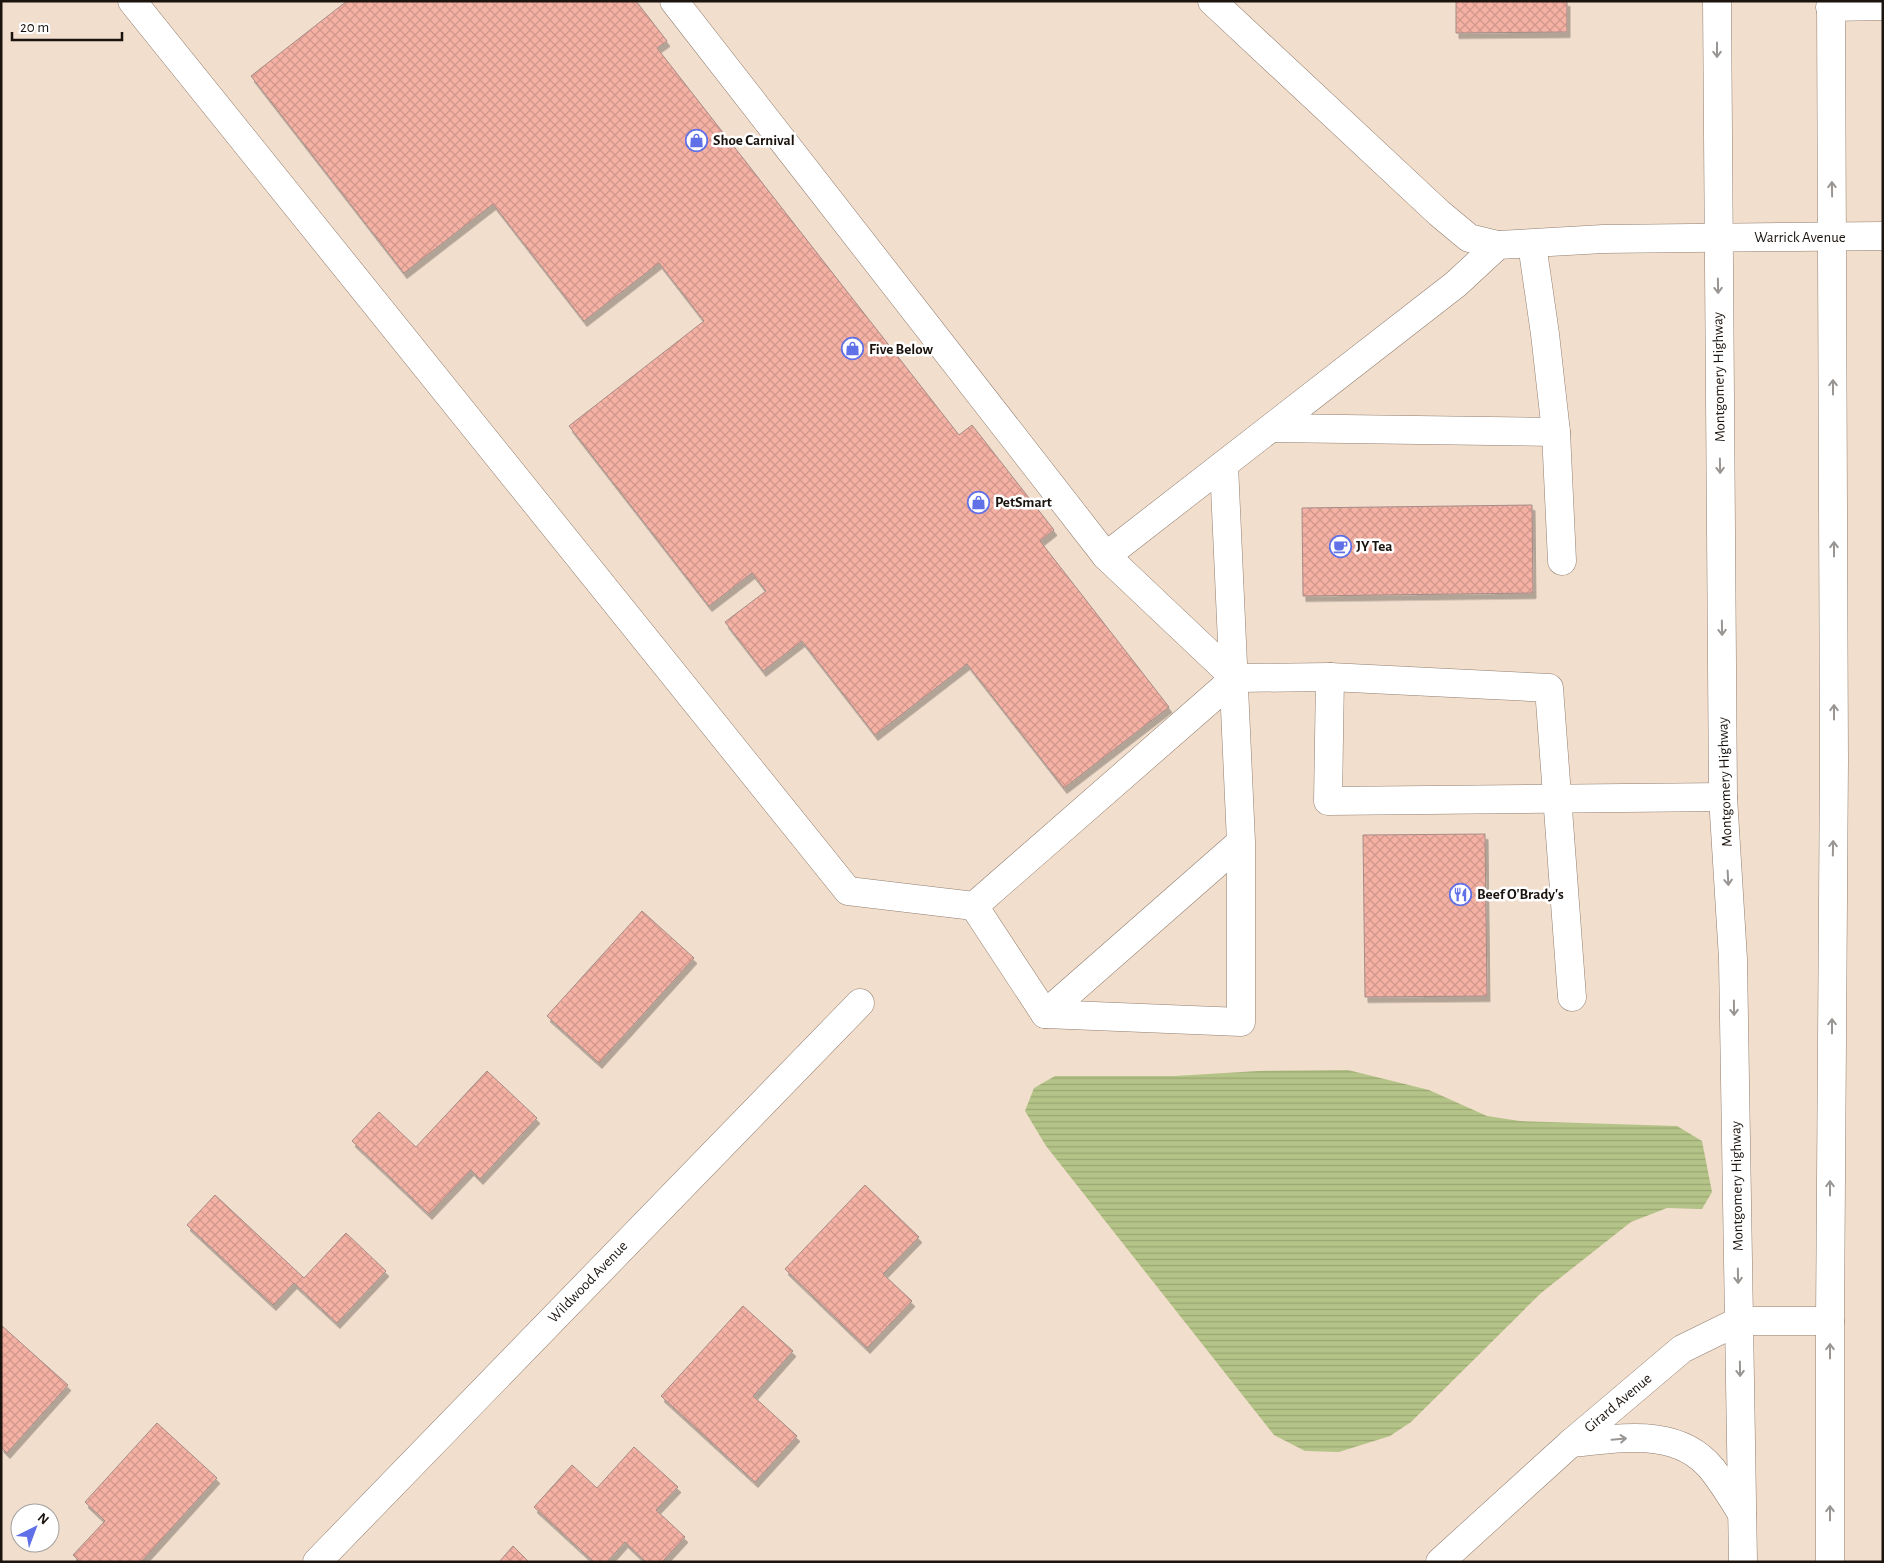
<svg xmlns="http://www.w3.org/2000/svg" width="1884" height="1563" viewBox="0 0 1884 1563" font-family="'Alegreya Sans',sans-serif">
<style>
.water{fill:url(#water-rules)}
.building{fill:url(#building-cross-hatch);stroke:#a58c87;filter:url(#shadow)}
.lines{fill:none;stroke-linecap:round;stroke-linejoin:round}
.minor-casing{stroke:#917e6f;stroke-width:29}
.major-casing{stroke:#917e6f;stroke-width:29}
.minor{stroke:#fff;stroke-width:28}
.major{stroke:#fff;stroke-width:28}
.oneway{stroke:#989593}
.labels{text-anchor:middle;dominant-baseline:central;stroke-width:5;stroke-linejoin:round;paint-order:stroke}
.poi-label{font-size:15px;font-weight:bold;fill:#1a130e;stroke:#fff;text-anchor:start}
.street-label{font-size:15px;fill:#1a130e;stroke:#fff}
</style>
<defs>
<pattern id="water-rules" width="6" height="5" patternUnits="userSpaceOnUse" patternTransform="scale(1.25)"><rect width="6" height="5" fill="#b4c387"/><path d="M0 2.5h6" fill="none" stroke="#9aa773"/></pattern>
<pattern id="building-cross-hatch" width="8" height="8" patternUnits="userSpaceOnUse" patternTransform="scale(1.25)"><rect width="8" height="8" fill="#f4b1a4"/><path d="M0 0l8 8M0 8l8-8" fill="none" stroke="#d1978c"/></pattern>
<filter id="shadow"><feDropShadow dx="3" dy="5.5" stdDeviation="0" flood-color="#0004"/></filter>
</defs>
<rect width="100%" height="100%" fill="#f2decd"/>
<path class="water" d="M1348 1070 1429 1090 1487 1116 1520 1121 1677 1126 1702 1141 1712 1192 1702 1209 1667 1208 1631 1222 1541 1293 1411 1422 1390 1436 1339 1452 1305 1451 1274 1435 1046 1146 1025 1111 1034 1088 1055 1076H1175L1258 1071Z"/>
<g class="building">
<path d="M347 1H636L667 41 657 48 959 435 972 425 1054 530 1040 541 1169 707 1064 788 967 664 875 735 802 641 763 671 725 622 766 591 752 573 709 606 569 426 704 321 659 263 584 321 493 204 404 273 251 76Z"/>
<path d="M1456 1H1567V32L1456 33Z"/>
<path d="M1532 505 1533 593 1303 596 1302 508Z"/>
<path d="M1485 834 1487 996 1365 997 1363 835Z"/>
<path d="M642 911 694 958 599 1063 547 1016Z"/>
<path d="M487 1071 537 1118 480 1179 471 1170 429 1214 352 1141 379 1112 416 1147Z"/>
<path d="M865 1185 919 1237 883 1274 912 1301 867 1348 785 1269Z"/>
<path d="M215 1195 304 1278 346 1233 386 1271 337 1323 294 1283 273 1305 187 1225Z"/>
<path d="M743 1306 793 1351 753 1396 797 1436 755 1482 661 1396Z"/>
<path d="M1 1325 68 1385 7 1453 1 1447Z"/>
<path d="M157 1423 217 1478 141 1562H80L73 1555 105 1521 85 1502Z"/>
<path d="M634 1447 678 1487 656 1510 685 1537 662 1562H646L625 1542 607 1562H594L534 1507 572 1465 597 1488Z"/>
<path d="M513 1546 529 1562H499Z"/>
</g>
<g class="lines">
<defs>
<g id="minor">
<path d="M132 1 848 891 974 906 1235 678"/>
<path d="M674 1 1106 556 1456 284 1498 245 1603 239 1883 236"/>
<path d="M1212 1 1439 213 1469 238 1498 245"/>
<path d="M1830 7 1883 6"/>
<path d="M1532 244 1545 334 1556 432 1562 561"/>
<path d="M1272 428 1556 432"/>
<path d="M1224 465 1241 842V1022L1045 1014 1241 842"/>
<path d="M1106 556 1235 678 1330 677 1549 688 1572 997"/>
<path d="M1330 677 1328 801 1723 797"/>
<path d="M974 906 1045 1014"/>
<path d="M317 1562 860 1003"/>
<path d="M1440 1562 1571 1443 1682 1349 1739 1321H1830"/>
</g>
<g id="major">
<path d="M1717 1 1723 797 1733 959 1743 1562"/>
<path d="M1571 1443C1619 1439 1677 1426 1712 1469 1723 1483 1733 1499 1742 1514"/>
<path d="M1830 1562V1321L1834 760 1831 1"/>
</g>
</defs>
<use href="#minor" class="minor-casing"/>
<use href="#major" class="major-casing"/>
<use href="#minor" class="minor"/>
<use href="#major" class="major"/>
</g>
<defs><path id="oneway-shaft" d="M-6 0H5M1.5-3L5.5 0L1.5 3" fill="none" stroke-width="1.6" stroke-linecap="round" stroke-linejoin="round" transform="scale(1.25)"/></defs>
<g class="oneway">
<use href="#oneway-shaft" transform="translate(1717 50) rotate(90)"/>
<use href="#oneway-shaft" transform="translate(1832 189) rotate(-91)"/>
<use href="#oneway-shaft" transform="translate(1718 286) rotate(89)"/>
<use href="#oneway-shaft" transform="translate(1833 387) rotate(-90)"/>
<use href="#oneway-shaft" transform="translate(1720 466) rotate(89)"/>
<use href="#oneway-shaft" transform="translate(1834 549) rotate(-90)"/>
<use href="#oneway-shaft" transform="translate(1722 628) rotate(89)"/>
<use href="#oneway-shaft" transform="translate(1834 712) rotate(-90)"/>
<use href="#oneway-shaft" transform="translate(1833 848) rotate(-89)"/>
<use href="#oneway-shaft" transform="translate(1728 878) rotate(87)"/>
<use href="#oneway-shaft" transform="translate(1734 1008) rotate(89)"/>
<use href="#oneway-shaft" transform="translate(1832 1026) rotate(-90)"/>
<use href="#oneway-shaft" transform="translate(1830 1188) rotate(-90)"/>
<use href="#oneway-shaft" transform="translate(1738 1276) rotate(89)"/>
<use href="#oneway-shaft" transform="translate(1830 1351) rotate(-90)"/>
<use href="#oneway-shaft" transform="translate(1740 1369) rotate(89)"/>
<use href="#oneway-shaft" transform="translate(1619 1439) rotate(-5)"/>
<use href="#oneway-shaft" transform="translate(1830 1513) rotate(-90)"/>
</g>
<defs>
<symbol id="shop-ring" viewBox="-11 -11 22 22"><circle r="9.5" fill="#fff" stroke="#6070e7" stroke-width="1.5"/><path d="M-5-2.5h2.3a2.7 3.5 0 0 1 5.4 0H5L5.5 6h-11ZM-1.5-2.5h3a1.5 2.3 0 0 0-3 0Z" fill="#6070e7"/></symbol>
<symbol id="cafe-ring" viewBox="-11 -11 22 22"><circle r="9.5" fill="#fff" stroke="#6070e7" stroke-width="1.5"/><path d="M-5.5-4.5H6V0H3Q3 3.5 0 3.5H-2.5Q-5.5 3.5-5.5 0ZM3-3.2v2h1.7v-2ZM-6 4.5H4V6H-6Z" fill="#6070e7"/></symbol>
<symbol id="restaurant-ring" viewBox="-11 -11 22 22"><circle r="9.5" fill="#fff" stroke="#6070e7" stroke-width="1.5"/><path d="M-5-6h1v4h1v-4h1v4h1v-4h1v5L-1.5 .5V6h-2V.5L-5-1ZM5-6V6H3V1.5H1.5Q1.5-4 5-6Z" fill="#6070e7"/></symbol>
</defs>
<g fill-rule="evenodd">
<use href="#shop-ring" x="684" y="128" width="25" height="25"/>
<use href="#shop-ring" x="840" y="336" width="25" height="25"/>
<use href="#shop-ring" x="966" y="490" width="25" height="25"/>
<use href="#cafe-ring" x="1328" y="534" width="25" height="25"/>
<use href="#restaurant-ring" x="1448" y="882" width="25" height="25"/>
</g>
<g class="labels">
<g class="poi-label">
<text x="713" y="140">Shoe Carnival</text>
<text x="869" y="349">Five Below</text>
<text x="995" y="502">PetSmart</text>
<text x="1356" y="546">JY Tea</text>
<text x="1477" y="894">Beef O'Brady's</text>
</g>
<g class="street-label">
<text x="1800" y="237">Warrick Avenue</text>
<text transform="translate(1719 377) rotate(-91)">Montgomery Highway</text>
<text transform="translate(1725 782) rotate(-92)">Montgomery Highway</text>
<text transform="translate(1737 1186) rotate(-91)">Montgomery Highway</text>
<text transform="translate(588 1282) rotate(-46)">Wildwood Avenue</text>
<text transform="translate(1618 1403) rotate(-40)">Girard Avenue</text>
</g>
</g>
<rect width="1884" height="1563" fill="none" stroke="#1a130e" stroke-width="5"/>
<g transform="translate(35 1528) rotate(42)"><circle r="24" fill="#ffffff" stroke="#a3a19f"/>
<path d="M0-4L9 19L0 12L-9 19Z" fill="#6070e7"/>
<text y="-8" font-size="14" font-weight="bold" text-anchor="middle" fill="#1a130e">N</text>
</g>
<path d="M12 32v8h110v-8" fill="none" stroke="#1a130e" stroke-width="2.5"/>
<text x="20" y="32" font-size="15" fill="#1a130e" stroke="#ffffff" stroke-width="4" paint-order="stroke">20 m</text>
</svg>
